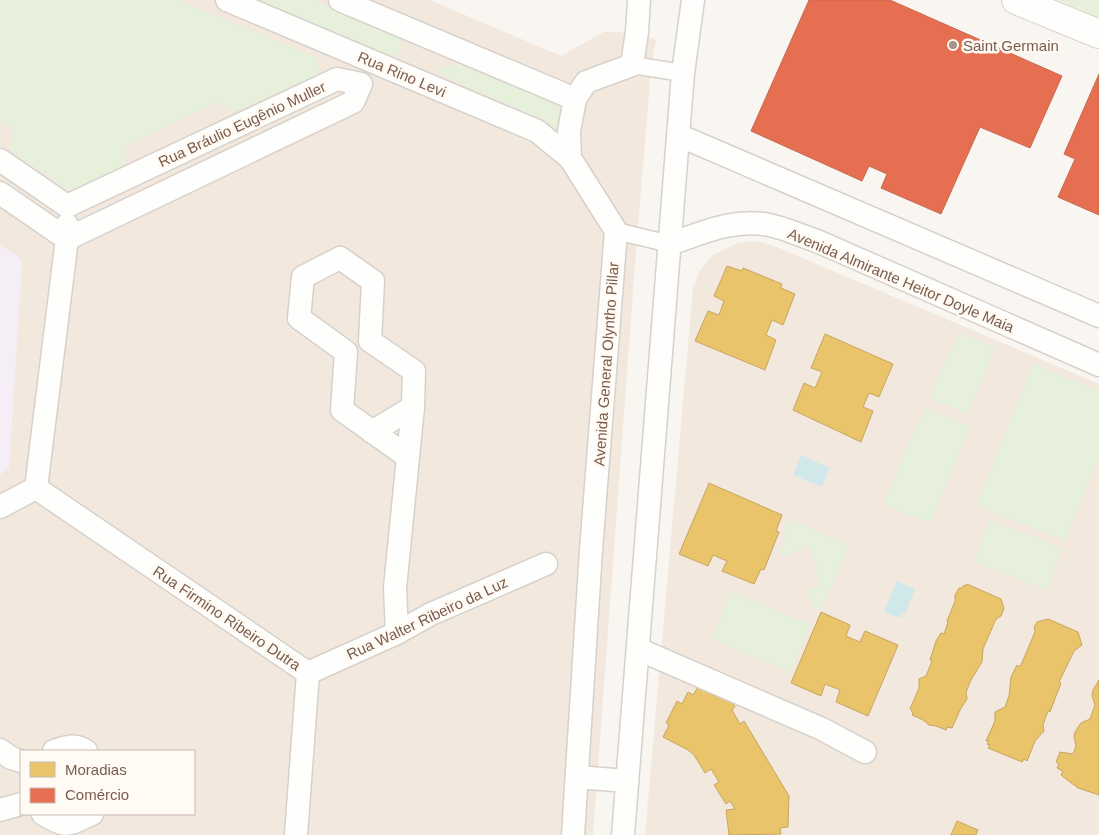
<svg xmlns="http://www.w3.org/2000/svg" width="1099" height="835" viewBox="0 0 1099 835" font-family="Helvetica,sans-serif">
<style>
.residential{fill:#f2e8de;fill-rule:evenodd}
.education{fill:#f6eef6}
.green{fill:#e7f0db}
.water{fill:#d0e8ea}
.homes{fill:#e9c46a;stroke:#c8a561}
.shops{fill:#e76f51;stroke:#c66950}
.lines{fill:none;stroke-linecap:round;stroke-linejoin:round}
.pedestrian-casing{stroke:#d7d1cb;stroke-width:19}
.minor-casing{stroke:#d7d1cb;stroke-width:25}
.secondary-casing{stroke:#d9d2cb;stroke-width:30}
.pedestrian{stroke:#fefefd;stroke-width:16}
.minor{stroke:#fefefd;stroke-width:22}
.secondary{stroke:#fefefd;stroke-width:28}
.poi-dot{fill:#a69286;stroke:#fffaf3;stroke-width:2}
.labels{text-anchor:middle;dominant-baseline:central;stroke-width:5;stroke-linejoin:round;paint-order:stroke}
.poi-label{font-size:15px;fill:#7a5c4d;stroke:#fffaf3;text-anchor:start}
.street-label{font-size:15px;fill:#7a5c4d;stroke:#fffaf3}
</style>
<rect width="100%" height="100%" fill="#f9f5f0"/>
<g class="residential">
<path d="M0 0H430L561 56 604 32H637L656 40 651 68 637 237 593 835H0ZM21 751H194V814H21Z"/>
<path d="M757 241 779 248 1099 384V835H645L693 288 700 270 713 255 738 243Z"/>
</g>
<path class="education" d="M0 245 21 259 22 264 9 468 0 475Z"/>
<g class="green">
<path d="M0 0H179L317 58 319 69 317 75 235 112 218 102 126 146 125 167 74 191H69L10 150 13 129 0 120Z"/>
<path d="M258 0H312L400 37 401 50 392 57Z"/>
<path d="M1057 0H1099V18Z"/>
<path d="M464 63 551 98C562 111 560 117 558 133L546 121 437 73 441 67Z"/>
<path d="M958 332 996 348 967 414 930 398Z"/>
<path d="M1033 364 1099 391V456L1065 541 976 505Z"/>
<path d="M924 408 971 427 930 523 883 504Z"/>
<path d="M787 519 849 545 821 611 812 608 806 591 820 585 814 570 818 569 809 546 782 557 780 551 786 536 783 529Z"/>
<path d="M990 520 1063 548 1047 590 974 562Z"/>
<path d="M731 592 810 624 790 672 711 639Z"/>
</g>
<g class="water">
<path d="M801 455 830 468 822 487 793 475Z"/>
<path d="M897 581 915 589 905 614 902 613 900 618 884 612Z"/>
</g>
<g class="homes">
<path d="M727 266 742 271 743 268 782 284 781 288 795 294 783 325 772 320 766 335 776 340 765 370 695 341 708 311 719 315 724 301 714 296Z"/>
<path d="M825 334 893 364 879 397 869 393 863 407 873 411 861 442 793 410 804 383 815 388 822 372 811 368Z"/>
<path d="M709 483 782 515 776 531 779 532 764 570 761 569 754 584 722 571 727 561 713 555 708 566 679 554Z"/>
<path d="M967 584 1001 599 1004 608 1001 616 996 619 983 649 982 662 971 680 966 692 967 699 961 708 952 728 947 727 946 730 936 726 929 725 923 720 912 715 913 713 910 709 919 688V679L926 676 932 661 930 660 936 641 941 633 944 634 948 622 947 621 955 601V595L959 588H962L964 585 966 586Z"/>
<path d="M821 612 850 625 846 636 860 642 865 631 898 645 868 716 836 702 840 690 825 684 821 696 791 683Z"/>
<path d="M1048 619 1078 632 1082 645 1074 651 1059 682 1061 683 1050 712 1048 711 1043 725 1044 731 1035 741 1027 761 1024 759 1022 762 988 748 990 745 987 744 989 741H986L995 721V712L1005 707 1009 696 1011 677 1017 665 1020 667 1035 632 1034 627 1037 622Z"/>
<path d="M1099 680V795L1078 788 1066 779 1061 775 1063 771 1057 768 1059 764 1056 762 1060 752 1073 754 1076 746 1074 737 1075 732 1081 723 1090 719 1095 705 1092 696 1093 690Z"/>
<path d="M698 687 715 696 718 692 729 697 735 707 732 710 740 724 744 721 789 796 788 827 780 828 781 834 729 835 726 810 735 809 730 801 726 804 714 785 719 782 711 769 705 773 694 755 688 750 663 737 669 725 666 723 677 701 682 704 688 692 693 695Z"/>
<path d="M957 821 978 830 976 835H951Z"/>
</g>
<g class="shops">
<path d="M809 0H890L1062 76 1030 148 980 127 941 214 881 188 887 174 869 166 862 181 751 131Z"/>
<path d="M1099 74V215L1058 197 1075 159 1064 154Z"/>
</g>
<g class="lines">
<defs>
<g id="pedestrian">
<path d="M632 65 683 73"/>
<path d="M616 231 670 244"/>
</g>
<g id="minor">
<path d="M227 0 537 131 570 158"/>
<path d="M340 0 575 99"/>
<path d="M678 135 1099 316"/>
<path d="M0 160 67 206"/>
<path d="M0 193 67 239 353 102 361 84 337 79 67 206"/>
<path d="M670 244C702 233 734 218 769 225 785 228 801 236 817 241L1099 365"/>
<path d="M372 432 413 407"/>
<path d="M36 488 308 673 296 835"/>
<path d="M0 507 36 488 67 239V225"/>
<path d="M397 633 395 588 413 407 414 371 370 341 373 281 340 258 303 277 299 318 346 352 342 410 408 457"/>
<path d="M638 649 822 729 865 752"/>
<path d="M308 673 397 633 431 614 546 564"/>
<path d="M0 750 11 758 21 761"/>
<path d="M54 751C66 747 75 743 86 751"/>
<path d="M577 777 627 781"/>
<path d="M0 810 21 804"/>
<path d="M43 814C68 829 67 825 92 814"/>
<path d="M573 835 591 550 616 231 570 158 569 131 575 99 586 82 632 65 637 32 639 0"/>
<path d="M623 835 683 73 693 0"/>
</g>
<path id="secondary" d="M1016 0 1099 34"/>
</defs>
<use href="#pedestrian" class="pedestrian-casing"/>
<use href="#minor" class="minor-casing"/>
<use href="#secondary" class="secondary-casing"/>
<use href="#pedestrian" class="pedestrian"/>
<use href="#minor" class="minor"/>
<use href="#secondary" class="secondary"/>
</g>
<circle class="poi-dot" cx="953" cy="45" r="5"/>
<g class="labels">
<g class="poi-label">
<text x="963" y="45">Saint Germain</text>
</g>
<g class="street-label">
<text transform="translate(402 74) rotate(23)">Rua Rino Levi</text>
<text transform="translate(242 124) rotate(-25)">Rua Bráulio Eugênio Muller</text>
<text transform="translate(901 280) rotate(23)">Avenida Almirante Heitor Doyle Maia</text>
<text transform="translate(606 364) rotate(-86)">Avenida General Olyntho Pillar</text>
<text transform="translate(227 618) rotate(34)">Rua Firmino Ribeiro Dutra</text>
<text transform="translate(427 618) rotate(-25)">Rua Walter Ribeiro da Luz</text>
</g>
</g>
<rect x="20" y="750" width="175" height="65" fill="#fffaf3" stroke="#cabbb1"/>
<rect x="30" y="762" width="25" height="15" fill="#e9c46a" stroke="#cabbb1"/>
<text x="65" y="775" font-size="15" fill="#7a5c4d">Moradias</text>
<rect x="30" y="788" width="25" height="15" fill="#e76f51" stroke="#cabbb1"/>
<text x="65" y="800" font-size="15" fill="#7a5c4d">Comércio</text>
</svg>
